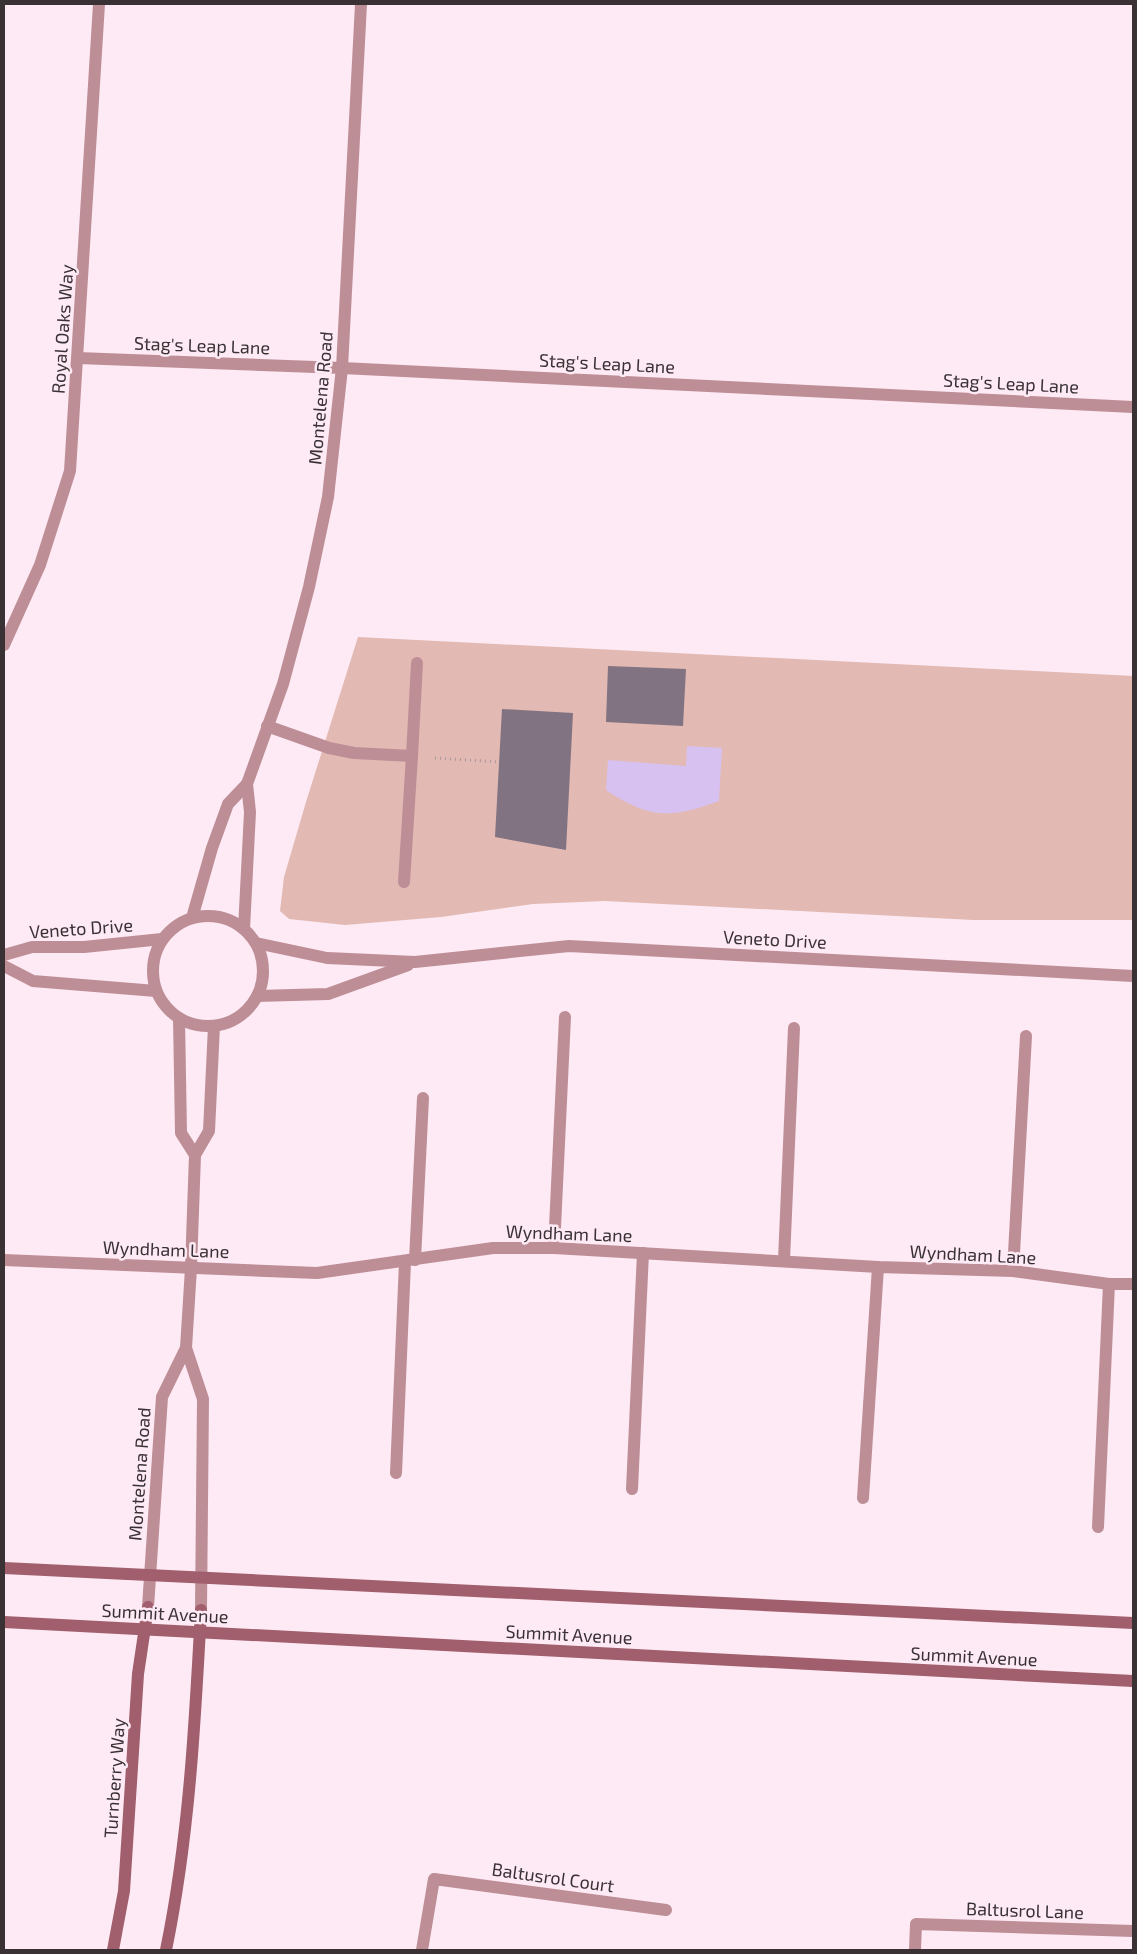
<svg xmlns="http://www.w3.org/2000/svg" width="1137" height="1954" viewBox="0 0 1137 1954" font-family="'Exo 2',sans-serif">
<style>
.green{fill:#e2b9b3}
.water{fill:#d7c1f1}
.building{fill:#827382}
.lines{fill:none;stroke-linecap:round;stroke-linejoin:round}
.path{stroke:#a7989f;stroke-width:3;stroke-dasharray:1 4;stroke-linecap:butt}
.lane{stroke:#be8e97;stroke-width:12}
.street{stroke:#be8e97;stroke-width:12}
.secondary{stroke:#a15e6c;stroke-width:12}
.labels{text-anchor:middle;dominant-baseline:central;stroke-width:5;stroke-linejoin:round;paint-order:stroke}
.street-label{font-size:18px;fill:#3a3135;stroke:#fdeaf4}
</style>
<rect width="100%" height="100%" fill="#fdeaf4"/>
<path class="green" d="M358 637 1133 676V920H973L605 901 533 904 441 917 345 925 289 919 280 911 284 877 306 802Z"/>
<path class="water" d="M687 746 722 748 719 801C670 819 650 819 606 790L608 760 686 766Z"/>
<g class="building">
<path d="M608 666 686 669 683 726 606 722Z"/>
<path d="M502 709 573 713 566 850 495 837Z"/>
</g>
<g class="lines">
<path class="path" d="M435 758 499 762"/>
<g class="lane">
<path d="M267 726 329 748 354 753 412 756 404 882"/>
<path d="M412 756 417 663"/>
<path d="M554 1248 565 1017"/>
<path d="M415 1260 423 1098"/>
<path d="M784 1260 794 1028"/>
<path d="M1013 1271 1026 1036"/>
<path d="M396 1473 405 1262"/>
<path d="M632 1489 643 1253"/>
<path d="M863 1498 878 1267"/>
<path d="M1098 1527 1109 1284"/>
</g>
<g class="street">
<path d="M78 358 342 368 1133 407"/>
<path d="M4 645 40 565 70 471 99 4"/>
<circle cx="208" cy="971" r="55"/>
<path d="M192 918 212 848 228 804 247 784"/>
<path d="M244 929 250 812 247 784 283 684 309 587 328 497 342 368 361 4"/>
<path d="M256 943 327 958 415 962 569 946 1133 976"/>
<path d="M4 955 32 947H84L162 939"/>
<path d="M4 966 33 981 156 991"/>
<path d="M257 996 328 994 408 965"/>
<path d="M179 1018 181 1133 195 1155"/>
<path d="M4 1260 317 1273 493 1248H554L878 1267 1013 1271 1109 1284H1133"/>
<path d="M186 1348 203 1399 201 1610"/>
<path d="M148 1607 162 1397 186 1348 191 1268 195 1155 209 1131 214 1026"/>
<path d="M422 1950 434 1879 666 1910"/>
<path d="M915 1950 916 1924 1133 1931"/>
</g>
<g class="secondary">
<path d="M4 1568 1133 1623"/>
<path d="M4 1622 1133 1681"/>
<path d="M113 1950 124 1891 138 1674 148 1607"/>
<path d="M166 1950C189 1838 195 1724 201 1610"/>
</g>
</g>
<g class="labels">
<g class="street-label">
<text transform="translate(62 329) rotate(-86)">Royal Oaks Way</text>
<text transform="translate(202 345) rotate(2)">Stag's Leap Lane</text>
<text transform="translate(607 363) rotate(3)">Stag's Leap Lane</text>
<text transform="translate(1011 383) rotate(3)">Stag's Leap Lane</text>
<text transform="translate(320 398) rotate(-85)">Montelena Road</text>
<text transform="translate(81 928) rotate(-4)">Veneto Drive</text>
<text transform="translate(775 939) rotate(3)">Veneto Drive</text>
<text transform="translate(569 1233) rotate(2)">Wyndham Lane</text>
<text transform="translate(166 1249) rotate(2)">Wyndham Lane</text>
<text transform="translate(973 1254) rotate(3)">Wyndham Lane</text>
<text transform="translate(139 1474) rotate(-86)">Montelena Road</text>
<text transform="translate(165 1613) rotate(3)">Summit Avenue</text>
<text transform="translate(569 1634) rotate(3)">Summit Avenue</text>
<text transform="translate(974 1656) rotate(3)">Summit Avenue</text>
<text transform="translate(114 1778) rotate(-86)">Turnberry Way</text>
<text transform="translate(553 1877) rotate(8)">Baltusrol Court</text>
<text transform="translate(1025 1910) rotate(2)">Baltusrol Lane</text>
</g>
</g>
<rect width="1137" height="1954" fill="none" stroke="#3a3135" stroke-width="10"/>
</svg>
